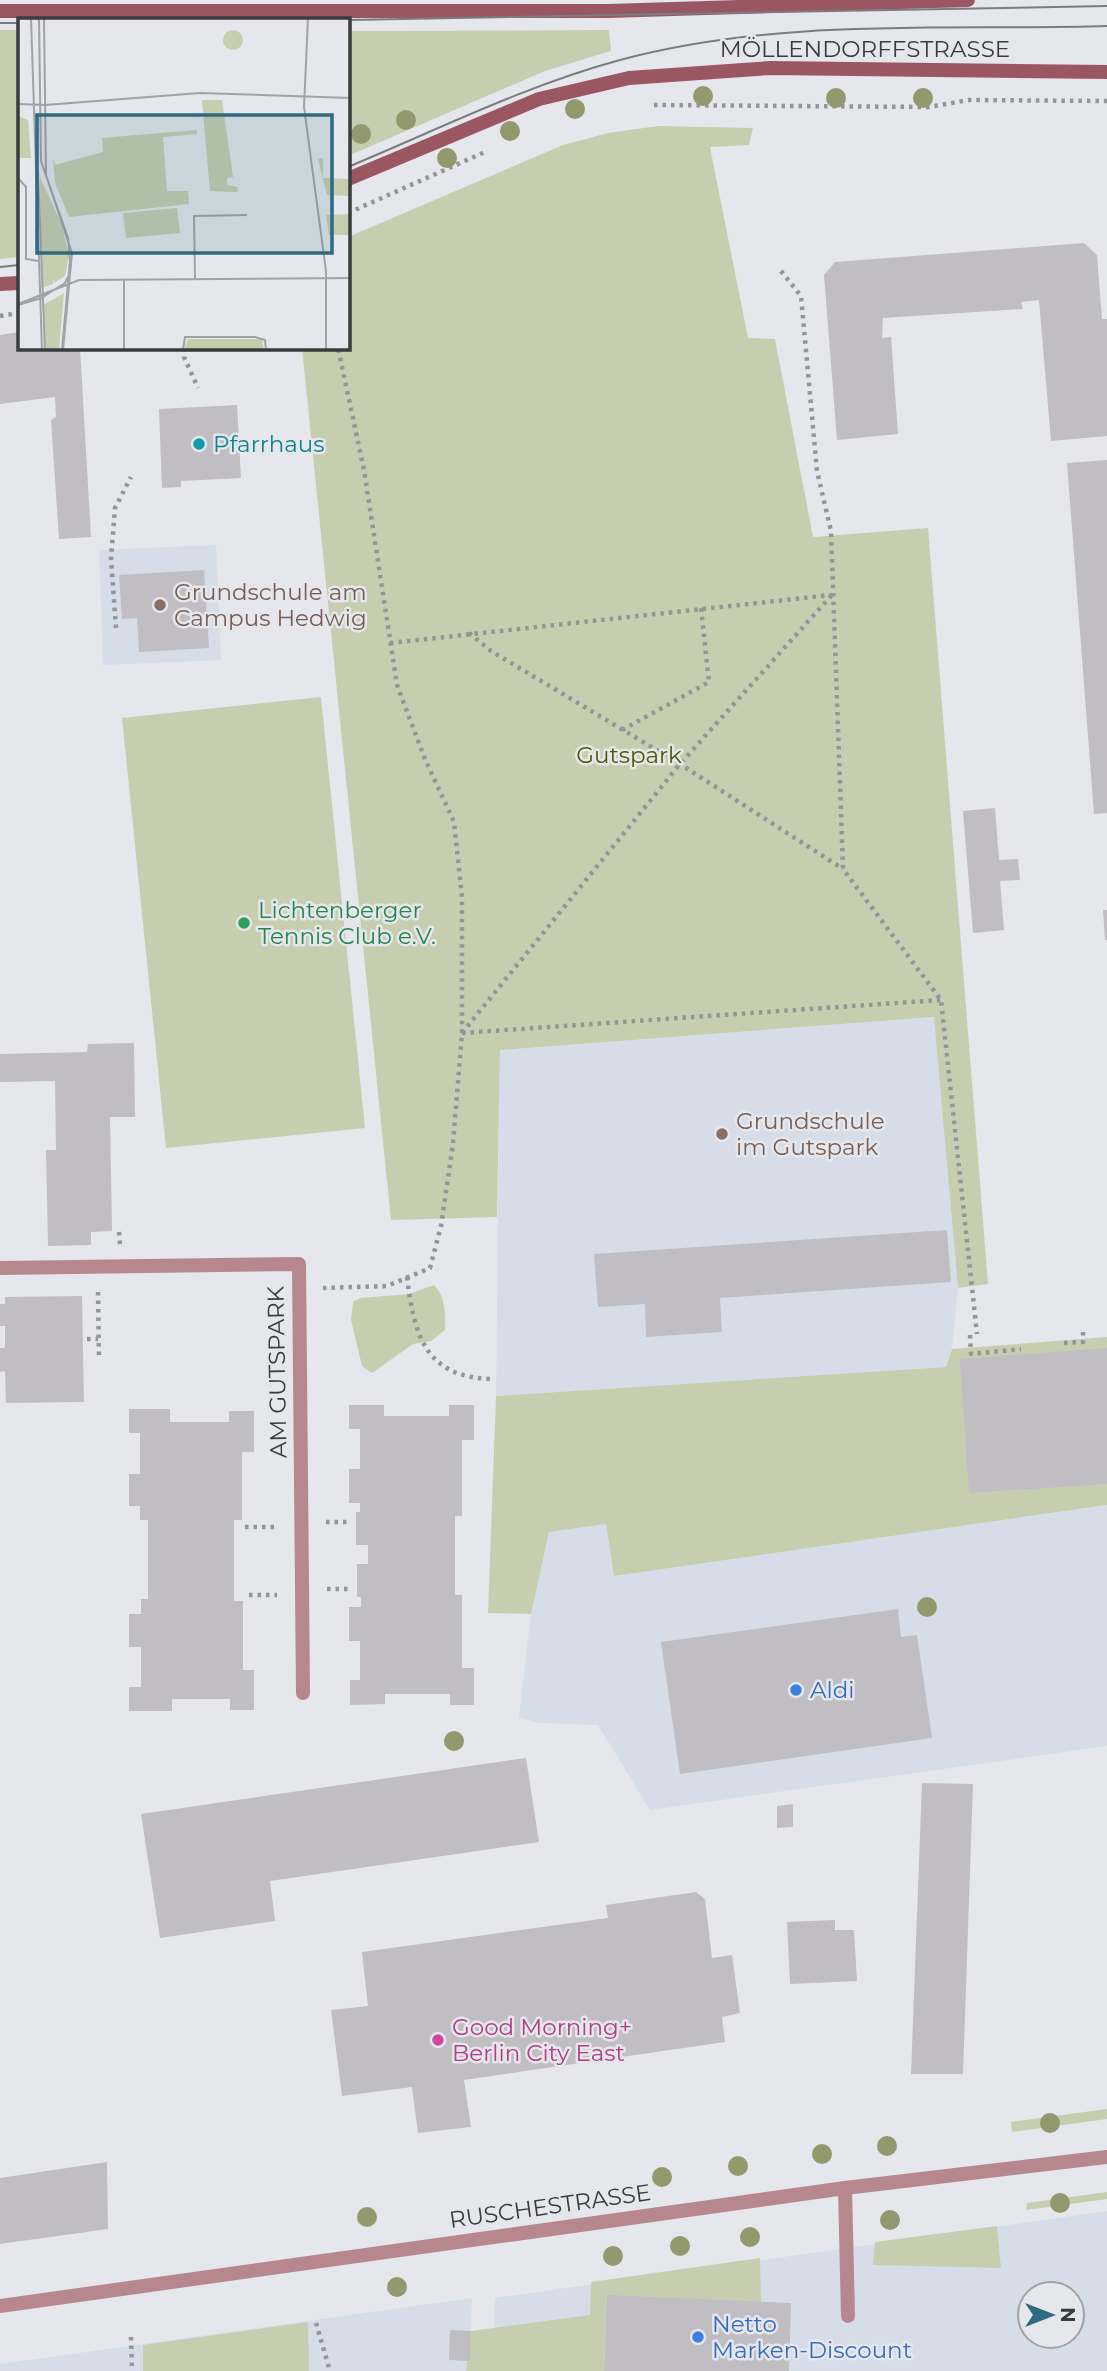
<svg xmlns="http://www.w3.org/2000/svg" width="1107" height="2371" viewBox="0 0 1107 2371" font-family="Montserrat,sans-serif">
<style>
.built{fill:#d6dde8;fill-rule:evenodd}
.green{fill:#c7ceaf}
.building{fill:#c0bec3}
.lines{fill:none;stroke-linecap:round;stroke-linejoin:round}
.path{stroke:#939598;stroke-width:4.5;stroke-dasharray:3.5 5;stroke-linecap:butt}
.service{stroke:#b6878c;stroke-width:14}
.tertiary{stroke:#b6878c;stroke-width:14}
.secondary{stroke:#9b5761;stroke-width:14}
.tram{stroke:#7b7c7f;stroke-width:2}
.tree{fill:#92996d}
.culture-dot{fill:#0f9aa8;stroke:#e5e7ec;stroke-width:2.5}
.education-dot{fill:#8d6e63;stroke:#e5e7ec;stroke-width:2.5}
.leisure-dot{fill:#2e9e5b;stroke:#e5e7ec;stroke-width:2.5}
.shop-dot{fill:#3f7fe0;stroke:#e5e7ec;stroke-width:2.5}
.hotel-dot{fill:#d1479c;stroke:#e5e7ec;stroke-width:2.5}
.labels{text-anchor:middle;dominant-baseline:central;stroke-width:5;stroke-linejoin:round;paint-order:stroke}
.street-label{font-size:23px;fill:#3a3b3d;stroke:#e5e7ec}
.culture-label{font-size:23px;fill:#0d838f;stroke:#e5e7ec;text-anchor:start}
.education-label{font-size:23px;fill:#785e54;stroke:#e5e7ec;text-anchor:start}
.park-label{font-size:23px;fill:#4e5a05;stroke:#e5e7ec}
.leisure-label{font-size:23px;fill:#27864d;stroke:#e5e7ec;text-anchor:start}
.shop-label{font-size:23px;fill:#366cbe;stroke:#e5e7ec;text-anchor:start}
.hotel-label{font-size:23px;fill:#b23c85;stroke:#e5e7ec;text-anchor:start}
.inset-road{fill:none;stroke:#a1a2a6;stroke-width:2}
.view{fill:#2f6a82;fill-opacity:0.15;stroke:#2f6a82;stroke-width:3.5}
.inset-edge{fill:none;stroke:#3a3b3d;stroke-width:3.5}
</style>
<rect width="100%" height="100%" fill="#e5e7ec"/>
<g class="built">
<path d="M216 545 221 660 103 665 99 550Z"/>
<path d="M935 1017 958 1288 952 1349 946 1367 496 1396 500 1050Z"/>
<path d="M1107 1505V1746L650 1810 598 1725 539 1723 519 1717 531 1614 548 1532 607 1524 614 1576Z"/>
<path d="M1107 2211V2371H493L495 2298ZM1030 2294H1072V2336H1030Z"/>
<path d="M472 2298 470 2361 466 2371H0V2364Z"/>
</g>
<g class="green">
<path d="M0 30H19V257L0 259Z"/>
<path d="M609 30 611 51 545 71 348 156V31Z"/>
<path d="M658 126 753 128 749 145 710 147 748 338 775 339 813 537 928 528 988 1284 958 1288 934 1017 500 1050 497 1217 391 1220 302 348H348V237L563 145 608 133Z"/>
<path d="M321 697 365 1128 166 1148 122 718Z"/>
<path d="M434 1285C445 1296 446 1315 445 1330L431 1341 413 1344 372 1373 362 1366 351 1320 353 1302 360 1298 409 1294Z"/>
<path d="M1107 1337V1505L614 1576 606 1524 549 1532 531 1614 488 1613 496 1396 946 1367 952 1349Z"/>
<path d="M1107 2109V2119L1012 2132 1011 2122Z"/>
<path d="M1107 2192V2199L1026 2210 1027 2203Z"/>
<path d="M997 2226 1001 2268 873 2265 875 2242Z"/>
<path d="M760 2258 761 2302 607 2296 604 2371H466L471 2331 590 2315 591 2282Z"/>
<path d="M308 2322 309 2371H143V2345Z"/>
</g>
<g class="building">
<path d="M1084 243 1097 255 1102 319H1107V436L1051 441 1039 300 1021 302 1023 309 883 318 882 338 891 337 898 434 837 440 824 275 835 262Z"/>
<path d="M19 332V348H80L91 537 59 539 51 420 56 417 55 397 0 404V335Z"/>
<path d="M237 405 241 478 181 481V487L162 488 159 409Z"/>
<path d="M1107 460V813L1094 814 1067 463Z"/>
<path d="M204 570 209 648 139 652 137 618 122 619 119 575Z"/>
<path d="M995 808 999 860 1018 859 1020 880 1000 881 1004 930 973 933 963 811Z"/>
<path d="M1103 910H1107V940H1105Z"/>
<path d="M134 1043 135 1117H110L112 1231 91 1232V1245L48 1246 46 1150H56L55 1081 0 1082V1054L87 1052 88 1044Z"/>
<path d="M947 1230 951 1282 720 1298 722 1332 646 1337 645 1304 598 1307 594 1254Z"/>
<path d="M82 1296 84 1402 6 1403 5 1371 0 1372V1348H5V1326H0V1304H5V1297Z"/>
<path d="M1107 1348V1484L969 1493 960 1359Z"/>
<path d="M349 1405H384V1416H449V1405H474V1440H462V1516H455V1595H462V1668H474V1705H450V1694H385V1704L350 1705V1680H360V1641H349V1607H361V1597H357V1564H368V1545H356V1512H360V1503H349V1469H360V1429H349Z"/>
<path d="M129 1409H170V1422H229V1411H254V1452H242V1520H234V1601H243V1670H254V1710H230V1699H172V1711H129V1687H141V1647H129V1614H141V1599H148V1520H140V1506H129V1474H140V1433H129Z"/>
<path d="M898 1609 901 1637 917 1635 932 1738 680 1774 661 1642Z"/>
<path d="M526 1758 539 1842 270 1881 275 1921 160 1938 141 1814Z"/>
<path d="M922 1783 973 1784 963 2074H911Z"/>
<path d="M793 1804V1827L777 1828V1806Z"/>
<path d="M696 1892 705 1899 712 1958 732 1955 740 2013 722 2017 725 2042 464 2080 471 2127 418 2133 412 2087 342 2096 331 2010 368 2006 362 1952 608 1918 606 1905Z"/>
<path d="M835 1920V1930H854L857 1981 790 1984 787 1922Z"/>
<path d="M107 2162 108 2229 0 2244V2178Z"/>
<path d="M607 2295 791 2303 789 2371H604Z"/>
<path d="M450 2330 471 2331 470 2361 449 2360Z"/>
</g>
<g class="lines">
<g class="path">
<path d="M654 105 929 107 969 100 1107 101"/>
<path d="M348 213 485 152"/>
<path d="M781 271 801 296 817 471 831 531 843 869 941 1000 977 1334"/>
<path d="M0 316 19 313"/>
<path d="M184 348V357L198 388"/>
<path d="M116 628 111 559 115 508 131 477"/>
<path d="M469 633 491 651 680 764 843 869"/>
<path d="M390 643 831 595"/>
<path d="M622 730 709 682 701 608"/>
<path d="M462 1033 680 764 831 596"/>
<path d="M462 1033 940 1000"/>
<path d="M119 1232 120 1244"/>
<path d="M407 1277C414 1335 425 1377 491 1379"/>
<path d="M323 1288 387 1286 430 1268 441 1226 453 1144 462 1033V897L454 822 425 759 397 685 364 470 338 348"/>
<path d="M98 1292 99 1358"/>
<path d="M970 1335 971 1354 1021 1349"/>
<path d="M87 1339H98"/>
<path d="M1064 1343 1083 1342V1328"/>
<path d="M326 1522H350"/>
<path d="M245 1527H276"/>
<path d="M327 1589H350"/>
<path d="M249 1595H277"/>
<path d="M316 2323 330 2371"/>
<path d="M131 2337 132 2371"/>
</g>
<g class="service">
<path d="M0 1268 299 1264 303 1693"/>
<path d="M845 2188 848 2316"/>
</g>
<path class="tertiary" d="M0 2306 845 2188 1107 2157"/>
<g class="secondary">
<path d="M0 11H608L968 0"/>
<path d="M348 179 539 99 629 78 770 68 1107 72"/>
<path d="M0 284 19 283"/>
</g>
<g class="tram">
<path d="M348 20 1107 6"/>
<path d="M0 23H19"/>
<path d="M348 167C437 130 527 85 620 60 780 17 944 31 1107 26"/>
<path d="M0 267 19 265"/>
</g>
</g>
<g class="tree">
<circle cx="703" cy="96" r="10"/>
<circle cx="836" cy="98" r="10"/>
<circle cx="923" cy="98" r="10"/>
<circle cx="575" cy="109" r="10"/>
<circle cx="406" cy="120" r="10"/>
<circle cx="510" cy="131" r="10"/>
<circle cx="361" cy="134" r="10"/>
<circle cx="447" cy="158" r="10"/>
<circle cx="927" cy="1607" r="10"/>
<circle cx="454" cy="1741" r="10"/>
<circle cx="1050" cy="2123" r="10"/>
<circle cx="887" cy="2146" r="10"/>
<circle cx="822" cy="2154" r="10"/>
<circle cx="738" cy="2166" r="10"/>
<circle cx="662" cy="2177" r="10"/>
<circle cx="1060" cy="2203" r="10"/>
<circle cx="367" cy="2217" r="10"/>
<circle cx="890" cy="2220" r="10"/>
<circle cx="750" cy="2237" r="10"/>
<circle cx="680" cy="2246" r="10"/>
<circle cx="613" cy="2256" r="10"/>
<circle cx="397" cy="2287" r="10"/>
</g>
<circle class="culture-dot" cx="199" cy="444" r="7"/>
<g class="education-dot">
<circle cx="160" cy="605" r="7"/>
<circle cx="722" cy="1134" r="7"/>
</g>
<circle class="leisure-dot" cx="244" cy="923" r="7"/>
<g class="shop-dot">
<circle cx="796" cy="1690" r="7"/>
<circle cx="698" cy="2337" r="7"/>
</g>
<circle class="hotel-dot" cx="438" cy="2040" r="7"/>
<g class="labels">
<g class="street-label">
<text x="865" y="49">MÖLLENDORFFSTRASSE</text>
<text transform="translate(277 1372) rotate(-91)">AM GUTSPARK</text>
<text transform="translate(550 2206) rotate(-8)">RUSCHESTRASSE</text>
</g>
<g class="culture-label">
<text x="213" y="444">Pfarrhaus</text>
</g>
<g class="education-label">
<text x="174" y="592">Grundschule am<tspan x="174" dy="26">Campus Hedwig</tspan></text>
<text x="736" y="1121">Grundschule<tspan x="736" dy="26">im Gutspark</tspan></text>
</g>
<g class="park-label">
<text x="629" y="755">Gutspark</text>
</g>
<g class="leisure-label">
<text x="258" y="910">Lichtenberger<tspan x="258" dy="26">Tennis Club e.V.</tspan></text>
</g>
<g class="shop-label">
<text x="810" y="1690">Aldi</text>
<text x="712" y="2324">Netto<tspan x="712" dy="26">Marken-Discount</tspan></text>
</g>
<g class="hotel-label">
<text x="452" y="2027">Good Morning+<tspan x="452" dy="26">Berlin City East</tspan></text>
</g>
</g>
<g transform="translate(18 18)">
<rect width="332" height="332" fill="#e5e7ec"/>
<path d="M205 22a10 10 0 1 1 20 0a10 10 0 1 1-20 0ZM184 82H204L215 159 209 160V167L220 169 219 174 192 173ZM0 98 10 102 13 140H0ZM179 112V116L145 119 149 173H170L171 186 51 199 37 165 35 141 37 147 85 134 84 120ZM305 140V160L331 161 332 141V178L309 177 300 141ZM22 159 44 207 51 238 47 258 36 265 35 259V266L23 270ZM159 190 162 215 108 220 105 195ZM332 196V217H311L308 197ZM46 275 41 332H28L25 287ZM170 321H244L246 332H166Z" fill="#c7ceaf"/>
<path class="inset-road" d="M13 0 24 332M21 0 23 143 50 220 52 243 44 332M26 0 28 157 54 235 45 332M290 0 286 89 308 253V332M0 86 27 87M27 87 182 75 333 80M20 154 27 332M0 160 8 169V241L20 243M177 260 176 198 229 197M0 286 61 262 333 260M0 287 23 280 47 265 51 257M106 332V261M165 332 167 319H237L247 322 248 332"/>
<path class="view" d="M19 97H314V235H19Z"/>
<rect width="332" height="332" class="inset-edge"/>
</g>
<g transform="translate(1051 2315) rotate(90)"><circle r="33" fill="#e5e7ec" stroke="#a1a2a6" stroke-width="2"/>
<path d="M0-5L12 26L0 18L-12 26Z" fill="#2f6a82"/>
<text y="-10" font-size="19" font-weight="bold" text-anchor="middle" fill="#3a3b3d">N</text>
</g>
</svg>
